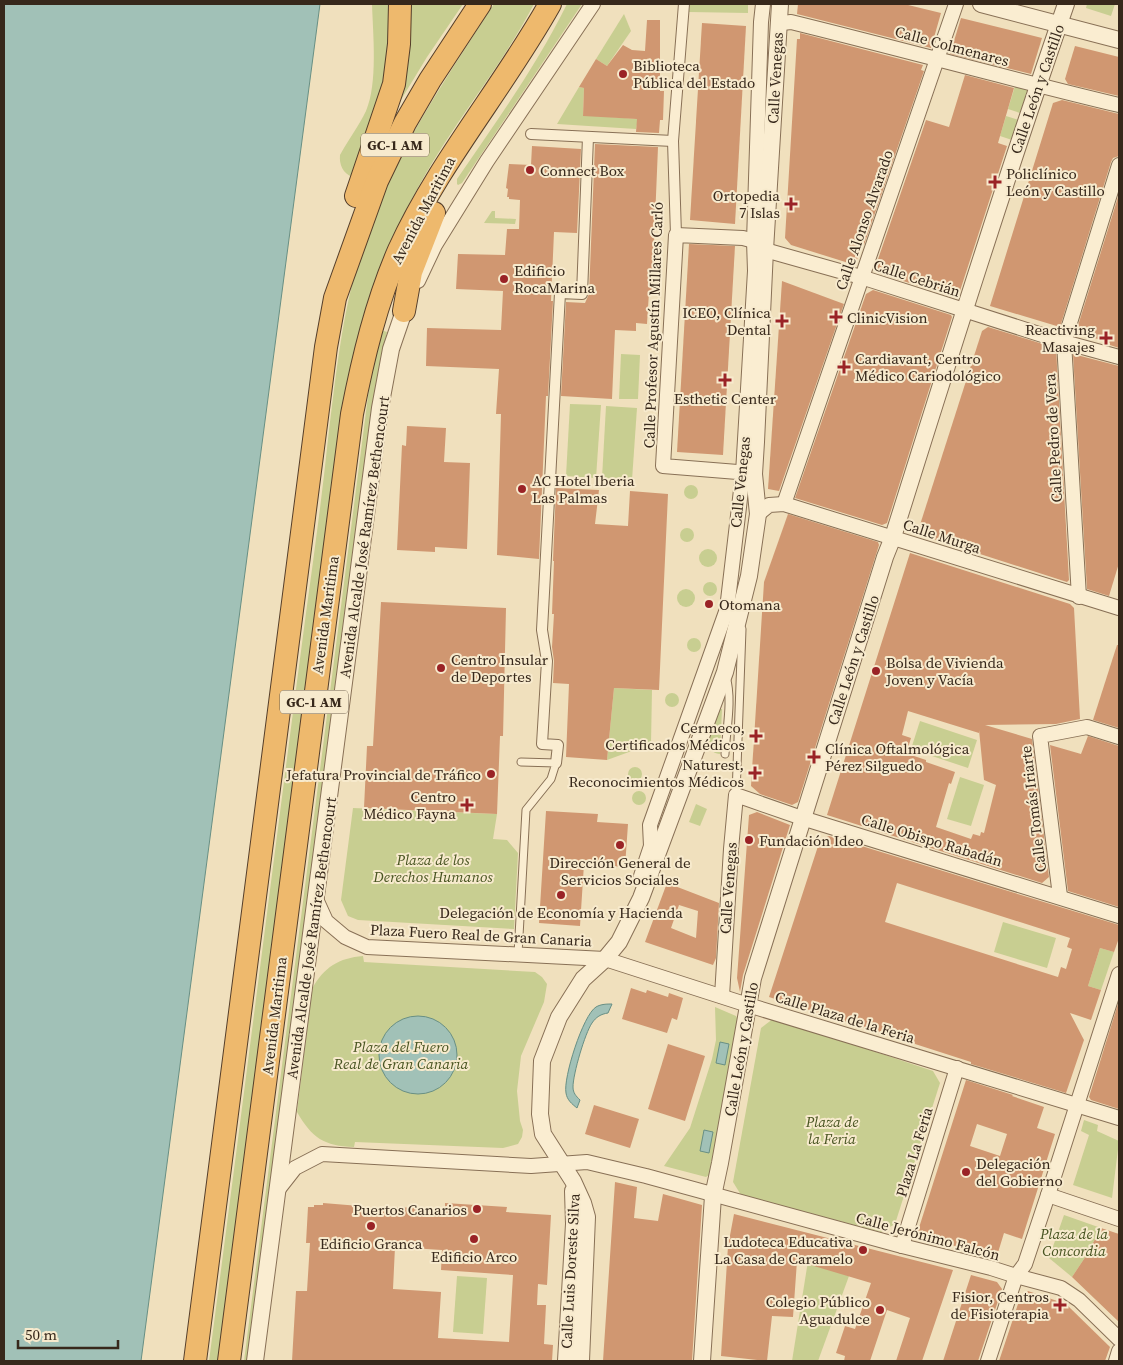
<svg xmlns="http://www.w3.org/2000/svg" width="1123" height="1365" viewBox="0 0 1123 1365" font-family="'Source Serif 4',serif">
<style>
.green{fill:#c8ce91}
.water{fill:#a1c1b7;stroke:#688f84}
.building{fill:#d09771;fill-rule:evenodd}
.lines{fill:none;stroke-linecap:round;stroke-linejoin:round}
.service-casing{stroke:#887056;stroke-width:9}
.pedestrian-casing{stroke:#887056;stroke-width:12}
.minor-casing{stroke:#887056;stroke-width:16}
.tertiary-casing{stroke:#887056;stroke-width:18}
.trunk-casing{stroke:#553e2a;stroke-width:24}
.service{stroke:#faedd1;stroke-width:7}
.pedestrian{stroke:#faedd1;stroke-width:10}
.minor{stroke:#faedd1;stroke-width:14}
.tertiary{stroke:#faedd1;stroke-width:16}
.trunk{stroke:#eeb96d;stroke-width:22}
.poi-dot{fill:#9a2326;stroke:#f7eacd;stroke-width:2}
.labels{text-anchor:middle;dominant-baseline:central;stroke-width:4;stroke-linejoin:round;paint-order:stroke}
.shield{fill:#f7eacd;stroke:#716250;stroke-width:1}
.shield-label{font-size:14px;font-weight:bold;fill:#37281b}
.street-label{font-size:15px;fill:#37281b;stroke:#f7eacd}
.poi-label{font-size:15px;fill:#37281b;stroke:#f7eacd;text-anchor:start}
.park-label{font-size:15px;font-style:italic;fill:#485421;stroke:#f7eacd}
</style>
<rect width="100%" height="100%" fill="#f0e0bd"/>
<g class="green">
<path d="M372 4H393L390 64 352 177C343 173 339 165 340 155 348 140 359 126 366 111 378 83 373 35 372 4Z"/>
<path d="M405 4H463L427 57 393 113Z"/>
<path d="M494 4H534C508 54 472 100 442 147 393 224 364 301 346 389L218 1361H209C242 1112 273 863 306 613 314 555 322 497 328 439 336 375 342 313 361 252 389 161 443 83 494 4Z"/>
<path d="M567 4H582L462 183 458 185 457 184V179C496 122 537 65 567 4Z"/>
<path d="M690 4H748V13L689 12Z"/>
<path d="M1087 4H1115L1111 16 1086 8Z"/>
<path d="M624 14 631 31 607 66 596 59Z"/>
<path d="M1015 86 1028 89 1020 113 1008 109Z"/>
<path d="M579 87 584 88 583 115 638 119 636 129 557 124Z"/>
<path d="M1006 116 1019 120 1012 140 1000 136Z"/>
<path d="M492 211H495V218L516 219 515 224 484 223Z"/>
<path d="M381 330 387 332 380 364 250 1361H244L372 365Z"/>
<path d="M621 354 640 355 638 399H619Z"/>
<path d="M570 404 601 405 596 478 566 476Z"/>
<path d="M606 406 637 408 632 480 602 478Z"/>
<circle cx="691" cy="492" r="7"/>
<circle cx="687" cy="535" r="7"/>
<circle cx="708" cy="558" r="9"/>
<circle cx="710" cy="589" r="7"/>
<circle cx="686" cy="598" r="9"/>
<circle cx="694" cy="645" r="7"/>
<path d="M614 688 652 690 651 744 607 760Z"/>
<circle cx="672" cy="700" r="7"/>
<path d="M720 709H722L720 754C715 754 709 750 708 744 708 738 718 716 720 709Z"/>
<path d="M920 721 977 740 968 768 911 749Z"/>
<circle cx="635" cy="774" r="7"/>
<path d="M960 777 984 785 971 826 947 819Z"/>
<circle cx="639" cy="798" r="7"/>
<path d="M696 804 707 809 700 826 689 822Z"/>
<path d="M353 808 497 814 493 839 507 840 518 853 514 929 358 920 348 916 341 900Z"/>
<path d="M1003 922 1056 938 1047 968 994 952Z"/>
<path d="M1100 948 1114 952 1101 990 1088 986Z"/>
<path d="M363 956 364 962 535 972 542 977 547 984 544 1002 521 1056 517 1091 520 1121 523 1130 522 1137 518 1144 503 1148 355 1142 354 1147C324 1146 312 1138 297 1112L312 989C324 967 339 958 363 956Z"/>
<path d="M715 1007 736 1016 738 1020 709 1175 706 1177 664 1166 690 1128 712 1059 716 1040Z"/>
<path d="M774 1018 933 1071 940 1083 895 1224 881 1232 741 1195 733 1182 761 1028Z"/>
<path d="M1084 1120 1098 1125 1097 1131 1119 1141 1112 1198 1073 1185 1089 1135 1081 1131Z"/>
<path d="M1064 1215 1101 1228 1086 1256 1072 1277 1049 1258Z"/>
<path d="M808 1261 849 1276 818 1361H792Z"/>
<path d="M457 1276 487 1278 483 1334 453 1332Z"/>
</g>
<g class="water">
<path d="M4 4H320L141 1361H4Z"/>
<path d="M612 1004 608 1013C601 1014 596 1017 592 1023 585 1033 573 1074 573 1087 573 1093 576 1096 580 1100L577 1108C572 1104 567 1100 566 1093 563 1078 583 1015 596 1007 601 1004 607 1004 612 1004Z"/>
<circle cx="418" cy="1055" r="39"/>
<path d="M720 1042 729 1044 725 1065 716 1063Z"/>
<path d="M704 1130 713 1132 709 1153 700 1151Z"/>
</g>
<g class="building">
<path d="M798 4H904L941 13 931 48 797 14Z"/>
<path d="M961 18 1042 38 1031 74 950 54Z"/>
<path d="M647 20H660V91H664L663 120H660L659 133 636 132 637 119 583 116 584 88 579 87 596 59 607 66 623 45 632 50 645 51Z"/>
<path d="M702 23 746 26 735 224 690 220Z"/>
<path d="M800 33 923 65 921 70 924 71 864 245 863 243 855 265 791 245 785 238 797 39H800Z"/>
<path d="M1075 46 1119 57V96L1068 84 1065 79Z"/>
<path d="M965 75 1014 88 998 143 1007 146 959 294 957 296 936 289 938 292 881 274 876 265 926 120 949 127Z"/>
<path d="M1062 100 1119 114V156L1113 158 1111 162 1060 327 990 306 1053 103Z"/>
<path d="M595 144 658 147 652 292H649L647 324 636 323V331L615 330 612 399 561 396 566 302 585 303 589 294Z"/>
<path d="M532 146 581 149 577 233 554 232 551 301H553L548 396H546L539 559 497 555 501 414H496L499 369 426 366 427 328 501 330 503 291 456 289 458 254 505 255 507 229H519L520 200 509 199V197H507L508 189 506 188 509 164 531 165Z"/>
<path d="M1119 194V348L1110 345V343L1076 332Z"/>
<path d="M689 244 735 246 723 455 677 452Z"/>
<path d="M782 281 844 304 779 491 768 489Z"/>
<path d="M873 290 951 315 952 317 887 523 882 525 795 498 866 294Z"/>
<path d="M988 327 1056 348 1069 580 1067 582 921 535 918 531 982 331Z"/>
<path d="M1073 354 1119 366V563L1109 596 1087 589Z"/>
<path d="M407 426 446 428 444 462 470 463 467 549 435 547V552L397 550 402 445 406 446Z"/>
<path d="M556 488 599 490 595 524 628 526 630 491 668 494 659 690 614 688 607 760 566 757 569 684 553 683 554 661 552 647 554 614H552L554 561H553Z"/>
<path d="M788 514 878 542 879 545 798 802 792 805 760 794 751 786 764 582Z"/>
<path d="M910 553 1070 604 1074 608 1080 719 1056 724 985 725 1032 739 1049 877 1042 883 827 815ZM908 711 979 733V730L984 780 996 785 984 833 981 832 980 836 973 834 971 839 936 827 949 783 951 784 955 772 926 762V760L914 756 915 753 907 751 911 738 902 735Z"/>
<path d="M381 602 506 608 503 736H500L497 814 364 808 367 746H373Z"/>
<path d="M1117 645H1119V728L1093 720Z"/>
<path d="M1088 736 1119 746V907L1068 891 1050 745 1081 754Z"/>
<path d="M546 811 598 814 597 822 628 824 625 867 584 864 580 926 539 923Z"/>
<path d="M757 812 790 825 743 975 740 992 737 978 749 815Z"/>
<path d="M829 836 1119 925V938L1114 952 1100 948 1088 986 1101 990 1091 1020 1070 1013 1084 1040 1066 1093 971 1064V1062L769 997 820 840ZM897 883 1070 938 1067 947 1072 949 1066 969 1061 967 1058 977 885 922Z"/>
<path d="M667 883 719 903 716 958 713 965 645 942ZM679 905 698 911 696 938 671 928Z"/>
<path d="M631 988 646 993 647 990 668 997 669 993 683 998 677 1020 672 1018 667 1033 622 1019Z"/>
<path d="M1118 1004H1119V1109L1091 1100 1089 1097Z"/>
<path d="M668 1044 705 1056 685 1121 648 1109Z"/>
<path d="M966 1080 1013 1095 1012 1096 1044 1107 1037 1128 1055 1134 1022 1239 1004 1233 996 1259 917 1234ZM977 1124 1007 1134 1000 1156 970 1146Z"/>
<path d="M594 1105 639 1119 630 1148 585 1134Z"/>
<path d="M615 1182 637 1187 634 1218 658 1221 663 1194 702 1205 692 1361H603Z"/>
<path d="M323 1203 396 1209 397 1207 445 1210V1203L507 1207 506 1212 551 1215 547 1285 538 1284 537 1305H546L544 1344 553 1345 552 1361H292L296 1291H307L310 1243H306L308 1207H314V1205H323ZM395 1247 442 1250 441 1270 513 1275 509 1342 438 1338 441 1292 393 1289Z"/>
<path d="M734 1214 953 1270 922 1361H896L910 1318 887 1310 870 1361H844L845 1356 836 1353 845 1326 855 1329 871 1283 797 1261 793 1317 772 1316 767 1361 721 1356 728 1246Z"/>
<path d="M1101 1228 1119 1234V1322L1072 1277 1086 1256Z"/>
<path d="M971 1275 997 1282 1002 1289 978 1361H943Z"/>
<path d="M1028 1291 1066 1304 1110 1347 1105 1361H999L1021 1295Z"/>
</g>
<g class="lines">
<defs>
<g id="service">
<path d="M725 754C726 731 733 699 726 677"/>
<path d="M736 795 742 629"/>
<path d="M518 954 526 810 551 779 556 763 521 762"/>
</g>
<g id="pedestrian">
<path d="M531 134 673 141"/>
<path d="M676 235 673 141 684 4"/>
<path d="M556 763 558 745 542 744 547 661 542 630 560 293 582 294 588 137"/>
</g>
<g id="minor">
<path d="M778 27 782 23 791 22C901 49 1010 79 1119 105"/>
<path d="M418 281 435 245 487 161 593 4"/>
<path d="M750 473 663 466 676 235 743 238 754 241 765 250 861 277 1064 342 1119 357"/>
<path d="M784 504 956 4"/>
<path d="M758 514 769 505 784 504 1119 608"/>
<path d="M1079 597 1064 342 1119 165"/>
<path d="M641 876 651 846 650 825 727 609 743 473 755 271 754 241 761 22 763 4"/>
<path d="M1060 896 1040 736 1087 727 1119 737"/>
<path d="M316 899 326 921 345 937 367 947 605 959 748 1005 1119 1118"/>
<path d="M722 996 731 849 736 795 802 818 1119 916"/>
<path d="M277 1191 295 1168 322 1154 531 1166 587 1162 646 1176 902 1246 991 1268 1016 1276 1061 1288 1079 1300 1119 1339"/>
<path d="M1048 1195 1119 1219"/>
<path d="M902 1246 957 1068"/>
<path d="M988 1361 1016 1276 1025 1264 1048 1195 1119 974"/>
<path d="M1116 1361 1119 1351"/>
</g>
<g id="tertiary">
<path d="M981 4 1119 40"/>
<path d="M255 1361 380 408 391 349 404 311"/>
<path d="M566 1361 574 1224 573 1191"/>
<path d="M581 1361 587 1217 583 1203 573 1181 543 1134 540 1114 542 1061 559 1017 583 979 605 959 619 942 641 898 725 672 749 576 758 514 754 474 756 442 765 250 780 4"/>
<path d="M702 1361 713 1196 720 1163 753 978 885 557 893 537C949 359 1005 180 1066 4"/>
</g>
<g id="trunk">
<path d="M356 196 394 84 399 44 400 4"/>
<path d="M404 311 411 272 434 213"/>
<path d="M195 1361 326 347 335 298 377 181 405 123 430 80 480 4"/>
<path d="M229 1361 352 414C363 358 376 303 399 250 439 162 503 88 550 4"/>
</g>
</defs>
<use href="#service" class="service-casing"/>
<use href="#pedestrian" class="pedestrian-casing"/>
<use href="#minor" class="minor-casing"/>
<use href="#tertiary" class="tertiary-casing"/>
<use href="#trunk" class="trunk-casing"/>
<use href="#service" class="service"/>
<use href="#pedestrian" class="pedestrian"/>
<use href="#minor" class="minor"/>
<use href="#tertiary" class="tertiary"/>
<use href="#trunk" class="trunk"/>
</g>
<g class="poi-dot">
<circle cx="623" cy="74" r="5"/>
<circle cx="530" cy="170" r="5"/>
<path d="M992.5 174.5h5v5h5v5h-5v5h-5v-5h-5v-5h5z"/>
<path d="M788.5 196.5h5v5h5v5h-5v5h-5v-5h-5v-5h5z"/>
<circle cx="504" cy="279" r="5"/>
<path d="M833.5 309.5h5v5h5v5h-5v5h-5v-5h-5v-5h5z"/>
<path d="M779.5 313.5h5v5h5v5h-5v5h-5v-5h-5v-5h5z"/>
<path d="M1103.5 330.5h5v5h5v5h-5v5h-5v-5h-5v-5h5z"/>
<path d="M841.5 359.5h5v5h5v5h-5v5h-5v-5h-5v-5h5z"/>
<path d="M722.5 372.5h5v5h5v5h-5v5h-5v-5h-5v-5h5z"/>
<circle cx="522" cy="489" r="5"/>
<circle cx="709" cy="604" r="5"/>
<circle cx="441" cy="668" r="5"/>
<circle cx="876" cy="671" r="5"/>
<path d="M753.5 728.5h5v5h5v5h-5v5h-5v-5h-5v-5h5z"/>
<path d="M811.5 749.5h5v5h5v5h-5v5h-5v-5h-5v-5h5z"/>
<path d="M752.5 765.5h5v5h5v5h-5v5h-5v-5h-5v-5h5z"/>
<circle cx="491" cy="774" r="5"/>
<path d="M464.5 797.5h5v5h5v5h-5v5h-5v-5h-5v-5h5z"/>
<circle cx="749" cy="840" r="5"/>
<circle cx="620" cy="845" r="5"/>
<circle cx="561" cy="895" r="5"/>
<circle cx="966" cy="1172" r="5"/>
<circle cx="477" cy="1209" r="5"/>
<circle cx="371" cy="1226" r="5"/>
<circle cx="474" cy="1239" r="5"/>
<circle cx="863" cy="1250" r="5"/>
<path d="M1057.5 1297.5h5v5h5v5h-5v5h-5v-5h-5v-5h5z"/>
<circle cx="880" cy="1310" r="5"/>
</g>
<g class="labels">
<g class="shield">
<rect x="361" y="133.5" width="68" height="23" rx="4"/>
<rect x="280" y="690.5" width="68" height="23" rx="4"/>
</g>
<g class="shield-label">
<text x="395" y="145">GC-1 AM</text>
<text x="314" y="702">GC-1 AM</text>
</g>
<g class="street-label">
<text transform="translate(952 46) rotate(15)">Calle Colmenares</text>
<text transform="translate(775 78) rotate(-87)">Calle Venegas</text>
<text transform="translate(1037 89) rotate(-71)">Calle León y Castillo</text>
<text transform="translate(423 210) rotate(-62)">Avenida Maritima</text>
<text transform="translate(864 220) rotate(-71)">Calle Alonso Alvarado</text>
<text transform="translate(917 278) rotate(18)">Calle Cebrián</text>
<text transform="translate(653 325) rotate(-88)">Calle Profesor Agustín Millares Carló</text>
<text transform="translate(1053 438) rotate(-93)">Calle Pedro de Vera</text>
<text transform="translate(740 482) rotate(-84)">Calle Venegas</text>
<text transform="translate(942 536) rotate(18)">Calle Murga</text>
<text transform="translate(364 537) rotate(-82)">Avenida Alcalde José Ramírez Bethencourt</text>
<text transform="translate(325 615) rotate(-82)">Avenida Maritima</text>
<text transform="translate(853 660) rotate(-72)">Calle León y Castillo</text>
<text transform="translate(1033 809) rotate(-97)">Calle Tomás Iriarte</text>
<text transform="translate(932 840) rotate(17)">Calle Obispo Rabadán</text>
<text transform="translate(728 888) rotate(-86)">Calle Venegas</text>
<text transform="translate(481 935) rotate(3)">Plaza Fuero Real de Gran Canaria</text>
<text transform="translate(311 938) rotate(-82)">Avenida Alcalde José Ramírez Bethencourt</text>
<text transform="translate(274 1016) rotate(-83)">Avenida Maritima</text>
<text transform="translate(845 1017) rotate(17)">Calle Plaza de la Feria</text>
<text transform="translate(741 1049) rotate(-80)">Calle León y Castillo</text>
<text transform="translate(914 1152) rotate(-73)">Plaza La Feria</text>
<text transform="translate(928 1236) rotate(15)">Calle Jerónimo Falcón</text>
<text transform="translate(570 1271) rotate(-87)">Calle Luis Doreste Silva</text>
</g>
<g class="poi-label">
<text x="633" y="65">Biblioteca<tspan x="633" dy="17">Pública del Estado</tspan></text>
<text x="540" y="170">Connect Box</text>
<text x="1006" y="173">Policlínico<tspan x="1006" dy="17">León y Castillo</tspan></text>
<text x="780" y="195" text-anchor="end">Ortopedia<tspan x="780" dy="17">7 Islas</tspan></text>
<text x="514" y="270">Edificio<tspan x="514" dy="17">RocaMarina</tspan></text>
<text x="771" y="312" text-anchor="end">ICEO, Clínica<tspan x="771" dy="17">Dental</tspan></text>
<text x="847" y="317">ClinicVision</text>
<text x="1095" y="329" text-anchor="end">Reactiving<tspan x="1095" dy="17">Masajes</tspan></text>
<text x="855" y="358">Cardiavant, Centro<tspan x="855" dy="17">Médico Cariodológico</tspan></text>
<text x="725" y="398" text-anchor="middle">Esthetic Center</text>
<text x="532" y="480">AC Hotel Iberia<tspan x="532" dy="17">Las Palmas</tspan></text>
<text x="719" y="604">Otomana</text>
<text x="451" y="659">Centro Insular<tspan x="451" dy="17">de Deportes</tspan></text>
<text x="886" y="662">Bolsa de Vivienda<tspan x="886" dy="17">Joven y Vacía</tspan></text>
<text x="745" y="727" text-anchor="end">Cermeco,<tspan x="745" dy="17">Certificados Médicos</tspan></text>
<text x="825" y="748">Clínica Oftalmológica<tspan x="825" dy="17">Pérez Silguedo</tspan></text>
<text x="744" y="764" text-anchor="end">Naturest,<tspan x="744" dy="17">Reconocimientos Médicos</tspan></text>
<text x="481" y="774" text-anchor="end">Jefatura Provincial de Tráfico</text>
<text x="456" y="796" text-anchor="end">Centro<tspan x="456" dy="17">Médico Fayna</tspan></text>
<text x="759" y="840">Fundación Ideo</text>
<text x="620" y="862" text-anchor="middle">Dirección General de<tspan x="620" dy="17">Servicios Sociales</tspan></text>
<text x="561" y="912" text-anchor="middle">Delegación de Economía y Hacienda</text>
<text x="976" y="1163">Delegación<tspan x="976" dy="17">del Gobierno</tspan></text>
<text x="467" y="1209" text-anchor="end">Puertos Canarios</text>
<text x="853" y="1241" text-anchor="end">Ludoteca Educativa<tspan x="853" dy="17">La Casa de Caramelo</tspan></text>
<text x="371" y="1243" text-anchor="middle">Edificio Granca</text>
<text x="474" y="1256" text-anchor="middle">Edificio Arco</text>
<text x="1049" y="1296" text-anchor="end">Fisior, Centros<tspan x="1049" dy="17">de Fisioterapia</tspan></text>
<text x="870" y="1301" text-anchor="end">Colegio Público<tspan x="870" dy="17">Aguadulce</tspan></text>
</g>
<g class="park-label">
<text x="433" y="859">Plaza de los<tspan x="433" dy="17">Derechos Humanos</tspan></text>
<text x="401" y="1046">Plaza del Fuero<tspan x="401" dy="17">Real de Gran Canaria</tspan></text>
<text x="832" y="1121">Plaza de<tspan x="832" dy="17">la Feria</tspan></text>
<text x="1074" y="1233">Plaza de la<tspan x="1074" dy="17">Concordia</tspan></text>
</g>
</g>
<rect width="1123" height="1365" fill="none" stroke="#37281b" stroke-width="10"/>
<path d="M18 1340v8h100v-8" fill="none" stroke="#37281b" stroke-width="2.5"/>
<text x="25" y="1340" font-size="15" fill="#37281b" stroke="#f7eacd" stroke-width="4" paint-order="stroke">50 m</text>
</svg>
